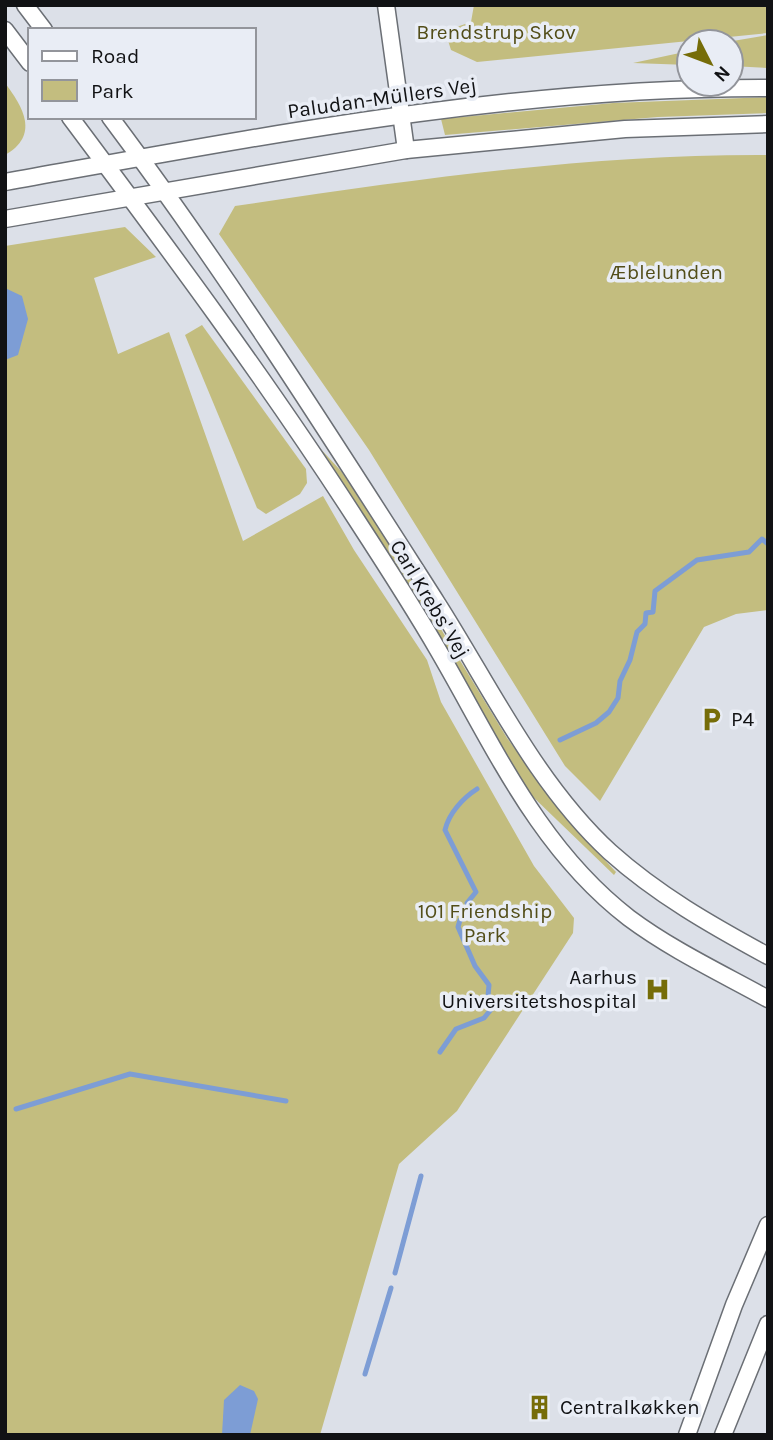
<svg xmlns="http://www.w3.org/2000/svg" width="773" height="1440" viewBox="0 0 773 1440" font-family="Karla,sans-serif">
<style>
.green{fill:#c3bd7f}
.water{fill:#7d9dd5}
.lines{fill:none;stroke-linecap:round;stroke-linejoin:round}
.stream{stroke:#7d9dd5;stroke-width:5}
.minor-casing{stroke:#6b6f75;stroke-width:19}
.minor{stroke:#fff;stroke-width:16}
.labels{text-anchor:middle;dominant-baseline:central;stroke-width:7;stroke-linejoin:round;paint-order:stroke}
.park-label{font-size:21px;fill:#534e19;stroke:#e9edf5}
.street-label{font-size:21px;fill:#111214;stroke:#e9edf5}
.poi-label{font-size:21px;fill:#111214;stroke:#e9edf5;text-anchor:start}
</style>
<rect width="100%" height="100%" fill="#dce0e8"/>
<g class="green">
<path d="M474 5H768V33L477 62 451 50 445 31 471 22Z"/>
<path d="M768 35V68L731 66V42H727Z"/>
<path d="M689 51V65L633 63Z"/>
<path d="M5 83C23 107 40 135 5 155Z"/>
<path d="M768 97V113L658 117 445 135 441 119 613 103Z"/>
<path d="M768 155V610L736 614 704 627 600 801 565 766 369 450 219 234 235 206C411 180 589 154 768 155Z"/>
<path d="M125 227 156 257 94 278 118 354 169 332 243 541 323 496 354 550 427 660 441 702 534 866 574 918 573 933 457 1111 399 1164 320 1435H5V246Z"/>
<path d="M165 233 317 445 341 471 390 545 507 738 570 823 616 872 614 875 529 793Z"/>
<path d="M202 325 306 469 307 483 300 494 266 514 257 508 185 335Z"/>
</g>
<g class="water">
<path d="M5 288 22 296 28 319 18 355 5 360Z"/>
<path d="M240 1385 254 1391 258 1399 250 1435H222L224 1400Z"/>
</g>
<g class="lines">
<g class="stream">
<path d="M560 740 596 723 609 712 618 698 620 681 630 660 637 632 645 624 646 613 653 612 655 591 697 560 749 552 762 539 768 544"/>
<path d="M440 1052 456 1029 484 1018 493 1007 488 996 489 985 475 966 458 927 460 920 471 914 467 903 476 892 445 830C449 813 463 798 477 789"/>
<path d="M16 1109 130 1074 286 1101"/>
<path d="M395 1273 421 1176"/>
<path d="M365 1374 391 1288"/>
</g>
<defs>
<g id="minor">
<path d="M25 5 44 30"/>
<path d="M386 5 406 150"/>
<path d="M5 30 30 63"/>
<path d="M70 117C168 248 267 381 356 519 384 562 412 605 438 650 494 746 538 848 629 918 672 950 721 973 768 999"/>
<path d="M110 117C227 273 332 439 437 603 490 686 536 784 610 852 658 895 711 925 768 956"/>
<path d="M5 182C258 137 510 87 768 88"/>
<path d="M5 219 406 150 625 129 768 124"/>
<path d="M687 1435 734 1305 768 1225"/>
<path d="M723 1435 768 1324"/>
</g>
</defs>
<use href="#minor" class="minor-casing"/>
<use href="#minor" class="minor"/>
</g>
<defs>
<symbol id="parking-bare" viewBox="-9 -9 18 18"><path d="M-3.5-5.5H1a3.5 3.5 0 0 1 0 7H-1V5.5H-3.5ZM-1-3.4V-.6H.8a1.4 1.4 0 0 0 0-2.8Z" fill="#766d09" stroke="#e9edf5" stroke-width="2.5" paint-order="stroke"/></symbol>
<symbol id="hospital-bare" viewBox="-9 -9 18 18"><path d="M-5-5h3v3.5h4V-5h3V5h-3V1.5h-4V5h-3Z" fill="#766d09" stroke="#e9edf5" stroke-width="2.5" paint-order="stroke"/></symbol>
<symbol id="building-bare" viewBox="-9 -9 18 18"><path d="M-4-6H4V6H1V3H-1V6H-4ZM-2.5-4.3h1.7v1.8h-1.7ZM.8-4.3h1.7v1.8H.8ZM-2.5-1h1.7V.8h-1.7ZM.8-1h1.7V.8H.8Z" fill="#766d09" stroke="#e9edf5" stroke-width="2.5" paint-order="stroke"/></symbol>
</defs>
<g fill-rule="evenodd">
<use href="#parking-bare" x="694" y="702" width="35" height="35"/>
<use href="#hospital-bare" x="640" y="972" width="35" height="35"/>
<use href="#building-bare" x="522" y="1390" width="35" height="35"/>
</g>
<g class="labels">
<g class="park-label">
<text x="496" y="32">Brendstrup Skov</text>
<text x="666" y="272">Æblelunden</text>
<text x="485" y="911">101 Friendship<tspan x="485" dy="24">Park</tspan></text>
</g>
<g class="street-label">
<text transform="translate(382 98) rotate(-8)">Paludan-Müllers Vej</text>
<text transform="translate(430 599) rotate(59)">Carl Krebs' Vej</text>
</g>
<g class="poi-label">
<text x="731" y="719">P4</text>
<text x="637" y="977" text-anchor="end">Aarhus<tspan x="637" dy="24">Universitetshospital</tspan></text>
<text x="560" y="1407">Centralkøkken</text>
</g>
</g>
<rect width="773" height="1440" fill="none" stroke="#111214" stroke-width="14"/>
<rect x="28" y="28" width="228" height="91" fill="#e9edf5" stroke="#93959b" stroke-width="2"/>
<rect x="42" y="51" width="35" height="10" fill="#ffffff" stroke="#93959b" stroke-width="2"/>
<text x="91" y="63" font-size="21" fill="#111214">Road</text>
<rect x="42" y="80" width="35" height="21" fill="#c3bd7f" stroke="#93959b" stroke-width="2"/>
<text x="91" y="98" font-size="21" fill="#111214">Park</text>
<g transform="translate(710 63) rotate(132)"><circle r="33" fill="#e9edf5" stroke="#93959b" stroke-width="2"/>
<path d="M0-5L12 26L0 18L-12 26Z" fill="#766d09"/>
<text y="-10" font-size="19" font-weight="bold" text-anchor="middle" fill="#111214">N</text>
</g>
</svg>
